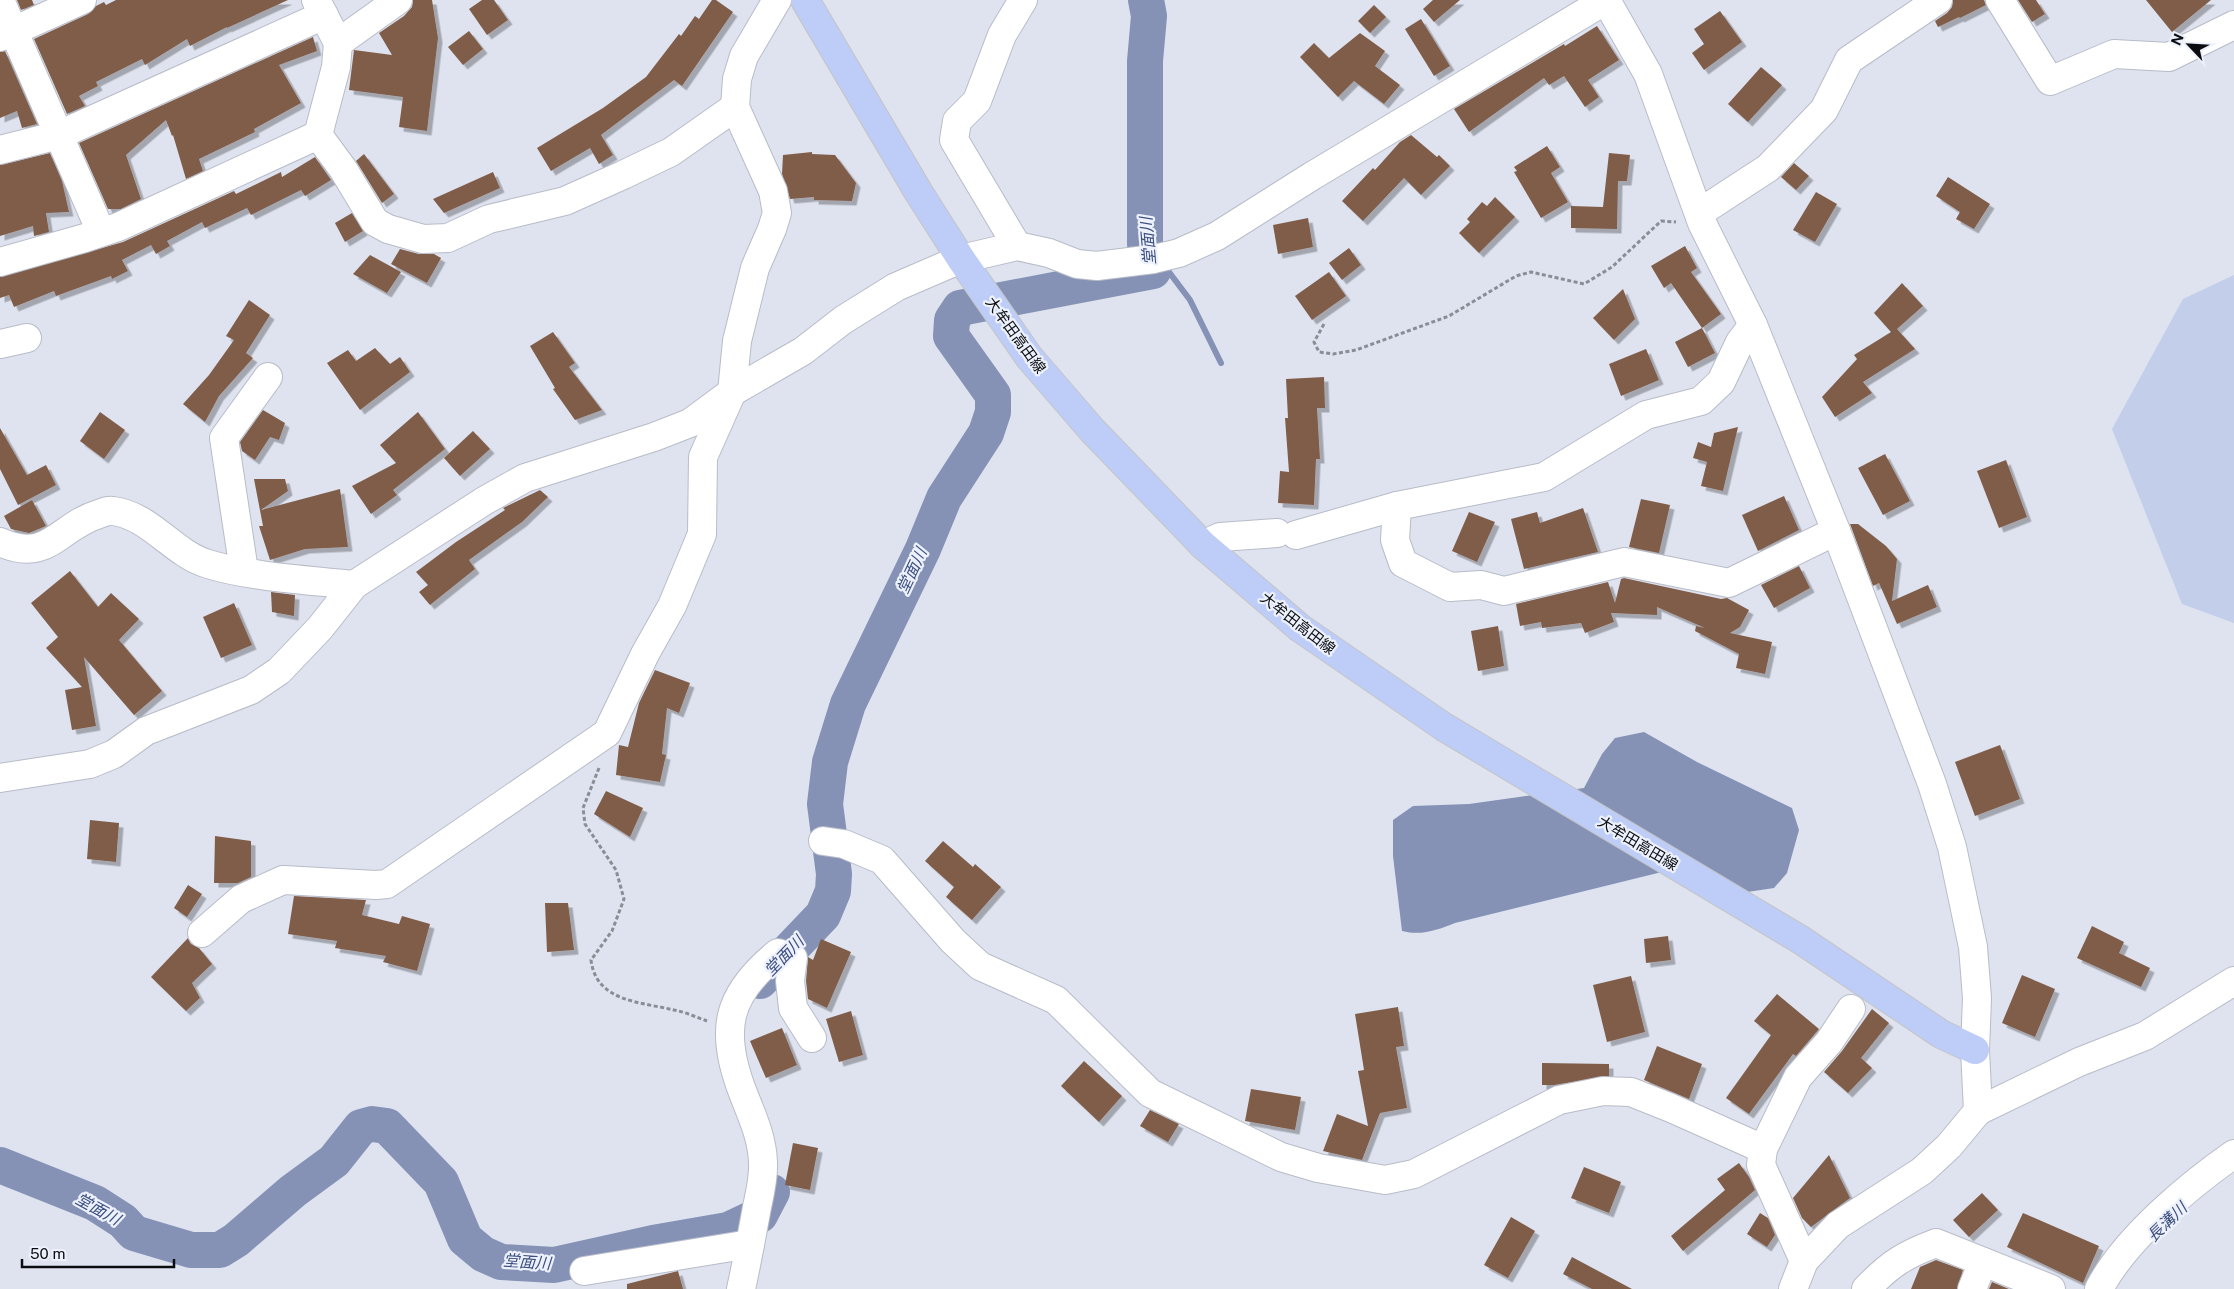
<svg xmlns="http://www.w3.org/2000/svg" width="2234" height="1289" viewBox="0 0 2234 1289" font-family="'Public Sans','Noto Sans JP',sans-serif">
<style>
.green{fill:#c2ceea}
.water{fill:#8592b5}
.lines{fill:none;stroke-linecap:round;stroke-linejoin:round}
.stream{stroke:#8592b5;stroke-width:6}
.river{stroke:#8592b5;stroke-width:36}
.building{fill:#805d4a;filter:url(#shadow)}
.minor-casing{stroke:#b8bcc8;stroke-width:30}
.major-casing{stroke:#c4c5c6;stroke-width:30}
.path{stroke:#898d95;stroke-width:3;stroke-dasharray:4 2.5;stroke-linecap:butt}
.minor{stroke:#fff;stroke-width:28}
.major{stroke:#bdcdf7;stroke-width:28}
.labels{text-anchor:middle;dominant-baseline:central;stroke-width:4.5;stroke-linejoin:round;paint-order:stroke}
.street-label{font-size:15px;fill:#0a0c10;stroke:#ecf1fc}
.water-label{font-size:16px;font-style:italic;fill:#3c4e7f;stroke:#ecf1fc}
</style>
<defs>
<filter id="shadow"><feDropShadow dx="4.5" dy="4.5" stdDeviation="0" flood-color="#0004"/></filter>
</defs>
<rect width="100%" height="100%" fill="#dee3ef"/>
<path class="green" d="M2234 275V623L2182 604 2112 429 2183 299Z"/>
<path class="water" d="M1644 732 1697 762 1792 808 1799 830 1787 873 1774 888 1734 894 1674 869 1455 923C1437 930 1422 936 1402 931L1393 856V820L1413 806 1469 804 1584 788 1602 754 1615 738Z"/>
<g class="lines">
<path class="stream" d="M1158 270 1169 272 1190 300 1221 363"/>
<g class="river">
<path d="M760 981 823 915 833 891 834 874 825 804 830 762 848 704 923 549 944 498 986 433 993 412V395L951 336 952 320 960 308 1153 271 1145 244V61L1149 16 1146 0"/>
<path d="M0 1165 95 1203 123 1221 134 1233 191 1250H220L236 1240 293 1191 334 1161 361 1127 372 1124 387 1126 441 1182 465 1239 483 1254 501 1262 554 1265 653 1243 728 1230 760 1215 772 1192"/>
</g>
</g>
<g class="building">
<path d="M17 0H32L34 5 21 10Z"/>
<path d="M116 0H288L227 28V27L190 46 187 39 145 65 142 59 96 82 98 86 79 96 85 106 67 114 34 39 88 14 96 6 104 2 106 5Z"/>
<path d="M413 0H432L438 38 427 131 399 127 403 97 349 90 354 50 392 55 379 33 404 16 412 7Z"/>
<path d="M482 0H494L508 20 487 35 469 9Z"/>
<path d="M712 0H716L733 12 682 86 674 80 601 135 613 155 599 164 590 148 551 171 537 148 603 108 646 77 679 34 681 36 695 16 699 19Z"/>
<path d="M1433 0H1460L1434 22 1423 9Z"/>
<path d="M1953 0H1984L1986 5 1960 18 1959 17 1938 27 1935 21 1947 13 1952 7Z"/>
<path d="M2018 0H2036L2045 14 2032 22Z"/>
<path d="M2146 0H2211L2172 32Z"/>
<path d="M1374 5 1386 17 1370 33 1358 21Z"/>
<path d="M1720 11 1742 42 1704 70 1692 53 1704 44 1694 29Z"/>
<path d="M1421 19 1450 66 1434 76 1405 29Z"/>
<path d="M1597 26 1619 60 1588 80 1599 97 1585 107 1564 76 1549 85 1544 78 1469 132 1454 109 1564 44 1565 46Z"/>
<path d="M469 31 483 49 463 65 448 47Z"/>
<path d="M1360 33 1385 51 1375 66 1400 85 1384 104 1354 81 1338 97 1300 57 1314 43 1329 58Z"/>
<path d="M313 37 317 51 279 65 301 103 254 129 255 132 199 159 203 171 186 179 173 135 172 136 166 120 126 155 141 199 121 209H108L79 143Z"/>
<path d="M5 51 37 124 22 128 17 111 0 118V52Z"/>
<path d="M1761 67 1782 85 1748 122 1728 104Z"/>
<path d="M1411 135 1437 157 1439 155 1450 166 1421 195 1404 178 1363 221 1342 201 1373 168 1375 170 1400 142Z"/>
<path d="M1547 146 1560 167 1551 173 1568 202 1541 218 1514 172 1517 171 1514 167Z"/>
<path d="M812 152V154L835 155 856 183 852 201 814 200V197L790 199 782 174 783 155Z"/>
<path d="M50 153 62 181 69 212 46 213 49 232 34 236 33 226 0 236V165Z"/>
<path d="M1609 153 1630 155 1627 181H1618L1617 229 1571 228V206L1603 207Z"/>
<path d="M364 154 394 194 382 203 356 161Z"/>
<path d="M315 157 331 180 305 196 301 190 251 215 247 208 205 228 202 222 167 241 170 246 156 254 151 245 122 260 128 271 112 279 111 276 56 296 54 291 14 307 9 295 0 298V277L123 242 234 191 236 194 281 172 282 177Z"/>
<path d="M1794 163 1809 176 1796 190 1781 177Z"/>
<path d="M493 172 500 188 444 213 433 199Z"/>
<path d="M1948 177 1990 204 1974 229 1956 219 1960 212 1936 196Z"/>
<path d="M1816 192 1837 204 1815 242 1793 230Z"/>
<path d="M1495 197 1515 217 1479 253 1459 233 1470 222 1467 219 1482 202 1487 206Z"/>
<path d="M352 213 363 231 345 242 335 223Z"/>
<path d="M1308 218 1313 247 1278 254 1273 225Z"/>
<path d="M1685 246 1697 268 1691 272 1721 314 1702 328 1671 283 1664 288 1651 266Z"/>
<path d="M1349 248 1361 265 1342 280 1329 263Z"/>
<path d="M400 249 419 254H434L441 258 427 283 391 264Z"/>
<path d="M370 255 401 272 387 293 353 274Z"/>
<path d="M1329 272 1346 296 1312 320 1295 296Z"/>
<path d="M1902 283 1923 306 1897 329 1915 349 1863 382 1872 393 1835 417 1822 397 1857 359 1854 355 1891 332 1874 313Z"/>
<path d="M1623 289 1635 319 1614 340 1593 318Z"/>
<path d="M249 300 270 315 246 353 253 358 219 396 205 422 183 404 209 375 234 340 226 336Z"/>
<path d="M1702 328 1715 353 1688 367 1675 342Z"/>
<path d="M553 332 575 363 569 367 602 410 575 420 553 389 555 388 530 346Z"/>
<path d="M375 348 390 364 400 357 410 372 360 410 327 363 348 350 356 361Z"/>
<path d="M1646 349 1659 380 1621 396 1609 364Z"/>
<path d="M1324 377 1325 408H1317L1320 459H1316L1314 505 1278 503 1280 471 1289 472 1285 418H1288L1286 379Z"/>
<path d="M263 410 285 423 279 440 270 437 255 460 242 451 240 442Z"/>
<path d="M100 412 125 430 104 459 80 441Z"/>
<path d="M418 412 445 449 393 490 397 495 371 514 352 486 396 463 380 445Z"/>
<path d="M1738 427 1723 491 1701 486 1707 462 1693 458 1698 442 1711 447 1714 433Z"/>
<path d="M0 428 27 475 46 465 56 485 18 505 0 469Z"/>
<path d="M473 431 490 449 460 476 444 458Z"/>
<path d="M1885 454 1910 501 1883 515 1858 468Z"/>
<path d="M2006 460 2027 517 1999 528 1977 471Z"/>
<path d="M254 479H285L288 491 261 510 340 489 348 547 305 549 270 560 259 526H263Z"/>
<path d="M540 490 548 497 522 522 469 560 475 569 430 605 419 592 428 585 416 572 456 542 505 510 503 508Z"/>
<path d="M1784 496 1799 530 1758 551 1742 515Z"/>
<path d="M1641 499 1670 505 1659 553 1629 547Z"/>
<path d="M32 500 46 526 29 533 11 529 4 516Z"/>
<path d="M1583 508 1598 552 1524 569 1511 519 1537 512 1540 523Z"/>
<path d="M1469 512 1495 522 1477 562 1452 551Z"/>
<path d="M1850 524H1858L1886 546 1897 559 1892 601 1928 585 1937 607 1897 624 1879 583 1873 586Z"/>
<path d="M1799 566 1810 588 1774 608 1761 585Z"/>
<path d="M70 571 98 607 111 593 139 619 119 640 162 691 134 715 84 657 96 726 72 730 65 690 82 687 46 648 58 637 31 603Z"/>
<path d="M1624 578 1721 599 1727 598 1749 610 1740 627 1730 633 1772 642 1765 674 1736 668 1739 654 1695 631 1696 626 1705 628 1657 607V615L1611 613 1614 622 1585 633 1581 623 1542 628 1541 622 1520 626 1516 604 1608 582 1615 603 1621 579Z"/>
<path d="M271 592 295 595 294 616 272 612Z"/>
<path d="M234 603 252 645 221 658 203 617Z"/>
<path d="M1498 626 1504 666 1478 671 1471 631Z"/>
<path d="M655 670 690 683 679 713 667 708 662 754 666 755 660 782 616 775 619 745 628 747 639 703Z"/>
<path d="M2000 745 2020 799 1975 816 1955 762Z"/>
<path d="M606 791 643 808 630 837 594 814Z"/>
<path d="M90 820 119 823 116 862 87 859Z"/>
<path d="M215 836 251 841V877L238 883H214Z"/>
<path d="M943 841 973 867 975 864 1001 887 972 920 946 897 954 887 925 861Z"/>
<path d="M188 885 202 894 187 917 174 908Z"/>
<path d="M294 896 366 900 362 915 399 924 402 916 430 924 417 971 383 962 386 956 335 948 337 941 288 934Z"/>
<path d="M545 903H568L574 950 547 952Z"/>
<path d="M2092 926 2124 942 2119 953 2150 968 2141 987 2077 958Z"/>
<path d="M1668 936 1671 960 1646 963 1644 939Z"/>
<path d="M188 938 191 944 199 948 212 964 192 983 200 998 186 1011 151 977Z"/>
<path d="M821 939 851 952 827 1008 808 999 806 981 808 957 813 960Z"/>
<path d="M2022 975 2055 989 2035 1037 2002 1023Z"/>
<path d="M1631 976 1645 1032 1607 1042 1593 985Z"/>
<path d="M1777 994 1819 1029 1796 1056 1793 1054 1749 1114 1726 1098 1771 1035 1754 1021Z"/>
<path d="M1398 1007 1404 1046 1396 1047 1407 1108 1380 1113 1362 1160 1323 1151 1337 1114 1368 1126 1358 1071 1364 1070 1355 1014Z"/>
<path d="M1872 1009 1889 1023 1861 1058 1872 1068 1848 1093 1824 1072 1842 1051Z"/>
<path d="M851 1011 863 1055 839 1062 826 1019Z"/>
<path d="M782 1028 797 1065 766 1078 750 1041Z"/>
<path d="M1657 1046 1702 1064 1689 1099 1644 1080Z"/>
<path d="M1084 1061 1122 1096 1099 1122 1061 1086Z"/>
<path d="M1542 1063 1609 1064V1076L1554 1085H1542Z"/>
<path d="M1251 1089 1301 1097 1295 1130 1245 1121Z"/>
<path d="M1150 1110 1179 1124 1168 1142 1140 1126Z"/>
<path d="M793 1143 818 1148 810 1190 785 1185Z"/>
<path d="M1829 1155 1850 1198 1811 1227 1802 1218 1793 1198Z"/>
<path d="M1739 1163 1749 1177 1755 1190 1683 1251 1671 1236 1725 1190 1717 1179Z"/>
<path d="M1584 1167 1621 1182 1609 1213 1571 1198Z"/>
<path d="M1982 1193 1998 1210 1969 1237 1953 1220Z"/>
<path d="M1760 1213 1768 1218 1775 1235 1767 1247 1747 1234Z"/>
<path d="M2023 1213 2099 1246 2083 1283 2007 1247Z"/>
<path d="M1511 1217 1535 1231 1508 1278 1484 1265Z"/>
<path d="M1572 1257 1632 1289H1592L1563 1274Z"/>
<path d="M1936 1260 1963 1270 1957 1289H1911L1920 1267Z"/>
<path d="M678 1271 683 1289H627V1284Z"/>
<path d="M1992 1282 2009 1289H1989Z"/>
</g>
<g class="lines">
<defs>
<g id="minor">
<path d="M0 0 101 232"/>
<path d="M1606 0 1648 74 1702 223 1753 325 1836 531 1932 784 1952 847 1973 947 1977 998 1975 1050 1978 1111"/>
<path d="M2000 0 2050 81 2114 54 2169 57 2234 25"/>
<path d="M0 37 82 0"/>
<path d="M338 43 398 0"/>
<path d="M318 135 343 169 375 222 388 229 423 239 448 238 489 219 565 201 623 175 671 152 735 107"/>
<path d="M0 150 59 135 324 15"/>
<path d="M1699 213 1768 168 1824 110 1849 60 1938 0"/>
<path d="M1017 246 954 140 957 121 977 101 1002 35 1023 0"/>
<path d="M0 262 85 238 118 227 318 135 336 67 338 43 316 0"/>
<path d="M0 344 27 338"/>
<path d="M1397 506 1395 540 1403 563 1450 587 1481 585 1504 591 1624 562 1729 583 1836 531"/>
<path d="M1296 535 1397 506 1544 477 1646 415 1701 401 1721 382 1740 342 1753 325"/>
<path d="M0 542C49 564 58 526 99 514 104 512 109 510 113 511 151 516 172 553 208 564 250 577 309 580 354 585"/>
<path d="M1203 545 1220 537 1277 533"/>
<path d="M244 571 224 438 268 377"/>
<path d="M0 778 90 764 114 754 146 731 251 690 279 671 320 628 354 585 484 501 525 478 654 437 690 423 732 392 803 351 843 320 896 287 961 259 1017 246 1049 253 1077 264 1097 266 1154 259 1179 253 1217 236 1312 176 1606 0"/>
<path d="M823 841 844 844 882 860 953 941 980 966 1056 1000 1150 1093 1281 1157 1318 1168 1385 1180 1414 1174 1559 1100 1603 1091 1631 1092 1671 1108 1763 1149"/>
<path d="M202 933 241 899 283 880 376 885 387 884 607 733 645 654 672 606 702 534 703 457 732 392 737 341 755 268 772 229 777 213 773 191 735 107 737 79 744 56 777 0"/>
<path d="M1804 1261 1761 1165 1763 1149 1798 1077 1829 1042 1851 1009"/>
<path d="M584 1271 750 1244"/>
<path d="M741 1289C747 1262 752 1234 757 1207 760 1193 764 1177 763 1162 762 1137 752 1116 743 1093 719 1031 726 995 778 953L793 958 790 981 793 1008 812 1038"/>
<path d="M1793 1289 1804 1261 1838 1225 1922 1171 1949 1146 1978 1111 2079 1062 2145 1036 2234 981"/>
<path d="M1866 1289C1890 1264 1904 1255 1936 1243L2051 1289"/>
<path d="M1972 1289 1983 1262"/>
<path d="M2099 1289C2125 1239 2188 1186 2234 1154"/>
</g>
<path id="major" d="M805 0 919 193 961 259 1029 357 1092 430 1203 545 1300 628 1444 727 1801 940 1941 1034 1975 1050"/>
</defs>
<use href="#minor" class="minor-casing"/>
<use href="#major" class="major-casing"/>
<g class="path">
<path d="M1324 324 1314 342 1319 352 1333 354 1356 350 1449 316 1516 276 1531 272 1584 284 1612 267 1661 221 1676 222"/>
<path d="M599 768 583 808 585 824 616 870 624 899 612 931 591 960C596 1002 641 1002 674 1010 685 1012 696 1017 707 1021"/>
</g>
<use href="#minor" class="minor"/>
<use href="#major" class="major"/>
</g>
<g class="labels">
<g class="street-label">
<text transform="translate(1016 335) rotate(54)">大牟田高田線</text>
<text transform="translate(1298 623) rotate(38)">大牟田高田線</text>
<text transform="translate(1638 843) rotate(31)">大牟田高田線</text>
</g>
<g class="water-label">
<text transform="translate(1148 241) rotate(-95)">堂面川</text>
<text transform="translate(912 571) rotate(-65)">堂面川</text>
<text transform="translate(784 956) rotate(-46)">堂面川</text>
<text transform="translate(98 1209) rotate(29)">堂面川</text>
<text transform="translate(2167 1222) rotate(-44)">長溝川</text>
<text transform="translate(527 1262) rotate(4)">堂面川</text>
</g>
</g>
<g transform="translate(2189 45) rotate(295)" stroke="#ecf1fc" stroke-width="4" paint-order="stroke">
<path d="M0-4L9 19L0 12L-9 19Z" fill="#0a0c10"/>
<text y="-8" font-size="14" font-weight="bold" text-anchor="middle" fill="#0a0c10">N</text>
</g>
<path d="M22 1259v8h152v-8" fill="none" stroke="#0a0c10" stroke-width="2.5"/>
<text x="30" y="1259" font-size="15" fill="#0a0c10" stroke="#ecf1fc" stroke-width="4" paint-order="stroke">50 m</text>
</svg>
